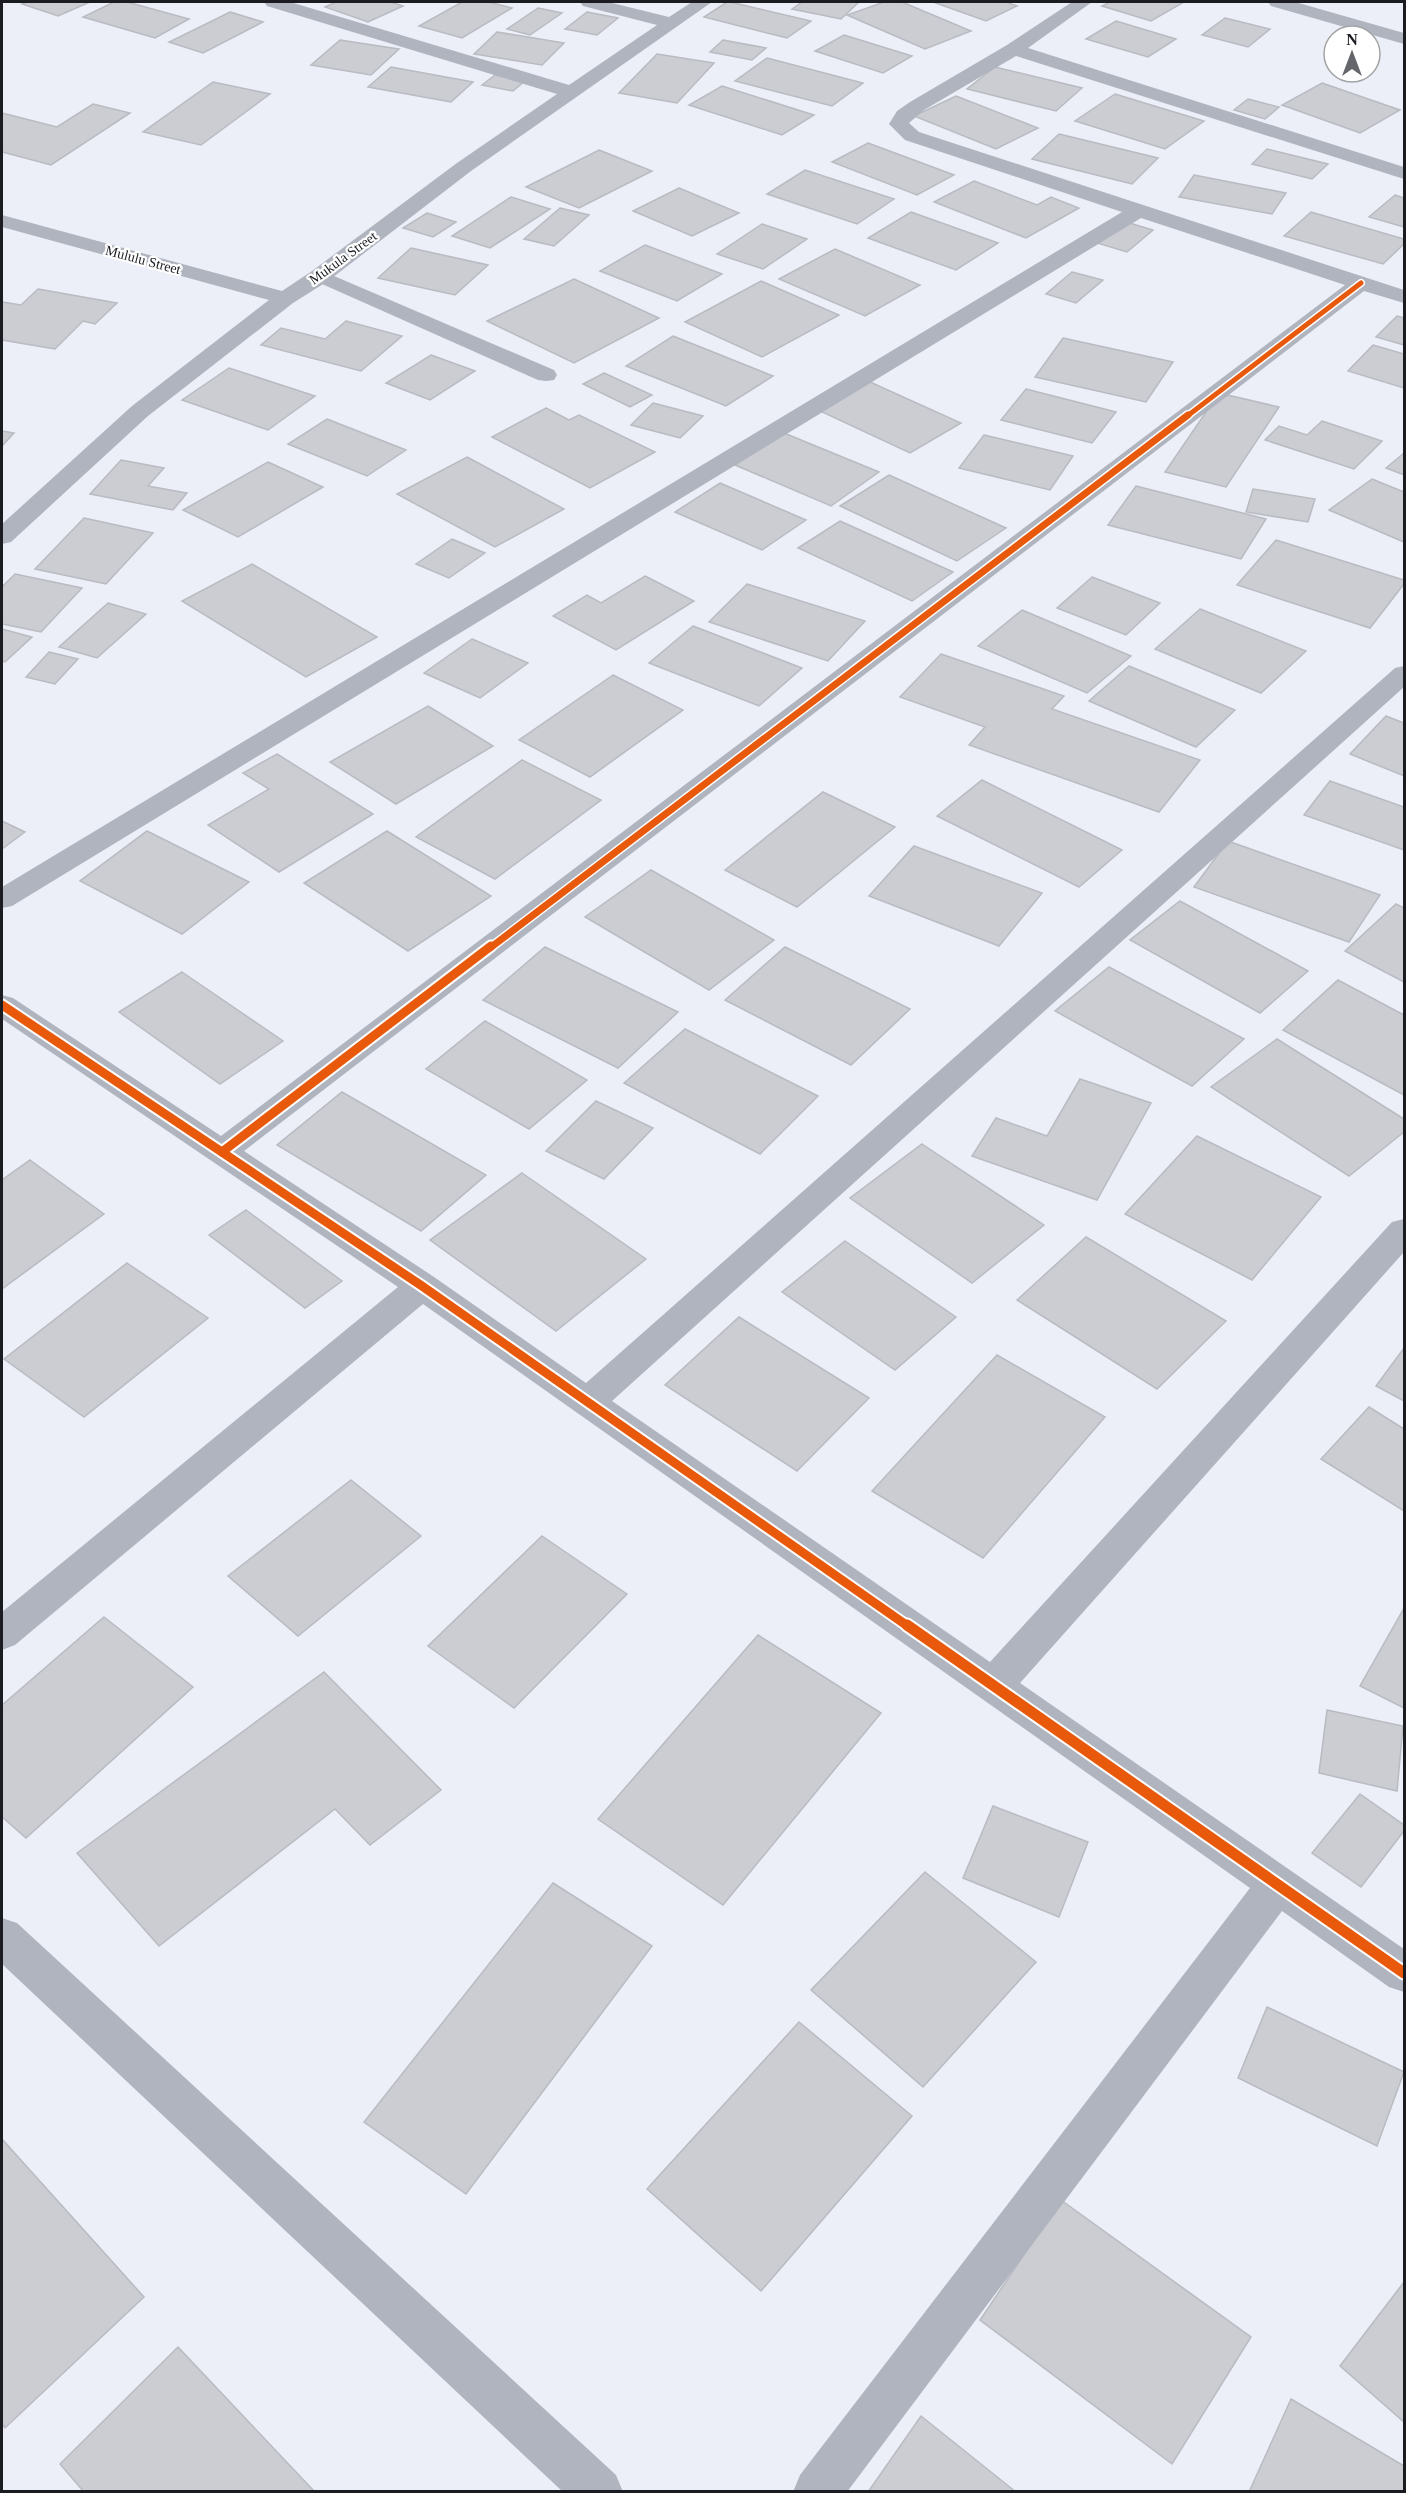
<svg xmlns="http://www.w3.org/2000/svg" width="1406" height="2493" viewBox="0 0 1406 2493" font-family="Georgia,serif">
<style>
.building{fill:#cbcdd3;stroke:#b9bbc2;stroke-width:1.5}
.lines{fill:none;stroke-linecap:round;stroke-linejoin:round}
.lane{fill:#afb4bf;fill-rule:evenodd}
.street{fill:#afb4bf;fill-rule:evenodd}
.cycleway-far3-casing{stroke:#fff;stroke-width:8}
.cycleway-far2-casing{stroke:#fff;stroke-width:10}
.cycleway-far1-casing{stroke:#fff;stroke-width:13}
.cycleway-casing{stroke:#fff;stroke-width:15}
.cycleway-far3{stroke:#e8590c;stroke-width:5}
.cycleway-far2{stroke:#e8590c;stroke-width:7}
.cycleway-far1{stroke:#e8590c;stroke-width:9}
.cycleway{stroke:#e8590c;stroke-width:11}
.labels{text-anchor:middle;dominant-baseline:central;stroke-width:4.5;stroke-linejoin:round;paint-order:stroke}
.far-street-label{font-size:14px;fill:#1a1c21;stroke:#fff}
</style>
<rect width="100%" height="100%" fill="#eceff7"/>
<g class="building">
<path d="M27 2H90L58 16 22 4Z"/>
<path d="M114 2H127L189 19 155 38 83 17Z"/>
<path d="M336 2H391L403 6 368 22 325 7Z"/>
<path d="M462 2H489L512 8 462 38 419 26Z"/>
<path d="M727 2H730L811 21 787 38 704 17Z"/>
<path d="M802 2H859L841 19 792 9Z"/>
<path d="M884 2H902L971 31 925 49 847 15Z"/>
<path d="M933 2H1006L1017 6 986 21Z"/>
<path d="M1110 2H1184L1151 21 1102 6Z"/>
<path d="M538 8 562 13 530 35 507 29Z"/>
<path d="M230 12 263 22 203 53 169 42Z"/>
<path d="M587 12 618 18 597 35 565 29Z"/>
<path d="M1225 18 1270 29 1248 47 1202 35Z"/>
<path d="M1116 21 1176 39 1148 57 1086 39Z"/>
<path d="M497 32 564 43 542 65 474 54Z"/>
<path d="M844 35 912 56 883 73 815 51Z"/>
<path d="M340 40 399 49 371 75 311 65Z"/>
<path d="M723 40 766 48 752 60 710 52Z"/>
<path d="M657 54 714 63 677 103 619 93Z"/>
<path d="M767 58 863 83 832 106 735 81Z"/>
<path d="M391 67 473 82 451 102 368 87Z"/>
<path d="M995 67 1082 88 1056 111 967 89Z"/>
<path d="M495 75 525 81 513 91 482 85Z"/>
<path d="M213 82 270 94 201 145 143 132Z"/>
<path d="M1322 83 1400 110 1360 133 1282 105Z"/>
<path d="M722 86 814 115 782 135 689 105Z"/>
<path d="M1115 94 1204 121 1165 149 1075 121Z"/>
<path d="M956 96 1038 128 996 149 914 116Z"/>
<path d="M1248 99 1279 107 1265 119 1234 110Z"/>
<path d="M93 104 130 113 51 165 2 152V113L57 127Z"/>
<path d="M1059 134 1158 158 1132 184 1032 159Z"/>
<path d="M868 143 954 175 917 195 832 162Z"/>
<path d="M1267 149 1328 164 1312 179 1252 164Z"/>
<path d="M599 150 652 171 579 208 526 187Z"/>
<path d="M805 170 894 199 857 224 767 194Z"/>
<path d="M1194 175 1286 193 1272 214 1179 197Z"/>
<path d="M974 181 1037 205 1051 197 1079 208 1026 238 934 202Z"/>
<path d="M679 188 739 213 692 236 633 211Z"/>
<path d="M1395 195 1404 198V227L1369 217Z"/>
<path d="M511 197 550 209 490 248 452 236Z"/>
<path d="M560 208 589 215 554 246 524 239Z"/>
<path d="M911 212 998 243 956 270 868 238Z"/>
<path d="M1311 212 1404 239V244L1383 264 1284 236Z"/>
<path d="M427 213 456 222 433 237 403 228Z"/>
<path d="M1123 221 1153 230 1127 252 1097 243Z"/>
<path d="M762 224 807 239 763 269 717 254Z"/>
<path d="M645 245 722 274 677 301 600 271Z"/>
<path d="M411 248 488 265 455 295 378 278Z"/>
<path d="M835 249 920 285 865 316 779 279Z"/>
<path d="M1072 272 1103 280 1076 303 1046 294Z"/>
<path d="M574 279 659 318 574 363 487 321Z"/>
<path d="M761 281 839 315 762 357 685 322Z"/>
<path d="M38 289 117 303 95 324 83 321 55 349 2 340V302L21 305Z"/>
<path d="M1397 316 1404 318V345L1376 337Z"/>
<path d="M346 321 402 336 361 371 261 345 281 328 325 339Z"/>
<path d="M673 336 773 376 726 406 626 366Z"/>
<path d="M1063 338 1173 362 1146 402 1035 377Z"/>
<path d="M1373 345 1404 354V388L1348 371Z"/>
<path d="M431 355 475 371 430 400 386 383Z"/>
<path d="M229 368 315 396 268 430 182 400Z"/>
<path d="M604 373 652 395 630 407 583 384Z"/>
<path d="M870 382 961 423 910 453 820 411Z"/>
<path d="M1026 389 1116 412 1092 443 1001 420Z"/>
<path d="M1219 393 1279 407 1226 487 1165 472Z"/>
<path d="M653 403 703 416 680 438 631 425Z"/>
<path d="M546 408 569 420 579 415 655 452 590 488 492 437Z"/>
<path d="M327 419 406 450 367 476 288 444Z"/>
<path d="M1322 421 1382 441 1354 469 1265 440 1279 426 1307 435Z"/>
<path d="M2 431 14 433 2 446Z"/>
<path d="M784 433 879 472 831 506 735 465Z"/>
<path d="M984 435 1073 456 1050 490 959 468Z"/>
<path d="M1404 453V475L1386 468Z"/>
<path d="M467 457 564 509 495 547 397 494Z"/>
<path d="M121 460 164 468 148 486 187 493 173 510 90 494Z"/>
<path d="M268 462 323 487 238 537 183 510Z"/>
<path d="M889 475 1006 528 957 561 840 506Z"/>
<path d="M1372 479 1404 492V542L1329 510Z"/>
<path d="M720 483 806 520 762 550 675 512Z"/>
<path d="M1136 486 1266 519 1241 559 1108 525Z"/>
<path d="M1253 489 1315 499 1308 522 1246 512Z"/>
<path d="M84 518 153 533 106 584 35 569Z"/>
<path d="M840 521 953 572 912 601 798 548Z"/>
<path d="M452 539 485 553 449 578 416 564Z"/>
<path d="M1276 540 1404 580V584L1370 628 1237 585Z"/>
<path d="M252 564 377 637 306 677 182 601Z"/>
<path d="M15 574 82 588 41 632 2 624V587Z"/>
<path d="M645 576 694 601 616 650 553 616 587 595 601 603Z"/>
<path d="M1092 577 1160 603 1126 635 1057 608Z"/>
<path d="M747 584 865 621 828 661 709 622Z"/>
<path d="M108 603 146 614 97 658 59 647Z"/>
<path d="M1200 609 1306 651 1261 693 1155 649Z"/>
<path d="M1022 610 1131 656 1087 693 978 646Z"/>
<path d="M693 626 802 668 759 706 649 663Z"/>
<path d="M2 629 32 637 5 662 2 661Z"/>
<path d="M472 639 528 663 480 698 424 673Z"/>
<path d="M49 652 78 659 55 684 26 677Z"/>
<path d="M941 654 1064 696 1052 709 1200 760 1159 812 969 745 985 727 900 697Z"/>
<path d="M1129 666 1235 710 1196 747 1089 701Z"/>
<path d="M613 675 683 710 590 777 519 740Z"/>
<path d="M428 706 493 746 396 804 330 762Z"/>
<path d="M1386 716 1404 723V776L1350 754Z"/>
<path d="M277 754 373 814 279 872 208 825 269 789 243 773Z"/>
<path d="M522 760 601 800 495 879 416 837Z"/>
<path d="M982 780 1122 850 1079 887 937 816Z"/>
<path d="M1330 781 1404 807V850L1304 815Z"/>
<path d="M823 792 895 827 797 907 725 870Z"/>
<path d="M2 821 25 832 2 849Z"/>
<path d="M147 831 249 882 182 934 80 881Z"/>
<path d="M387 831 491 896 408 951 304 883Z"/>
<path d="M1228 841 1380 895 1349 942 1194 887Z"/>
<path d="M914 846 1042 893 999 946 869 896Z"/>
<path d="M651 870 774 940 709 990 585 917Z"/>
<path d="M1180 901 1308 971 1260 1013 1130 940Z"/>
<path d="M1396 904 1404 908V982L1345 951Z"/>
<path d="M545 947 678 1012 618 1068 483 1000Z"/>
<path d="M785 947 910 1009 851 1065 725 1000Z"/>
<path d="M1109 967 1244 1039 1192 1086 1055 1011Z"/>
<path d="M182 972 283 1041 220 1084 119 1012Z"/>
<path d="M1338 980 1404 1015V1095L1283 1030Z"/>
<path d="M485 1021 587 1080 529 1129 426 1069Z"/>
<path d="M685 1029 818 1096 760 1154 624 1083Z"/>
<path d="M1277 1039 1404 1119V1132L1349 1176 1211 1087Z"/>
<path d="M1080 1079 1151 1103 1097 1200 972 1156 996 1118 1047 1136Z"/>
<path d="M342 1092 486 1175 421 1231 277 1145Z"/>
<path d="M596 1101 653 1128 604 1179 546 1151Z"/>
<path d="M1197 1136 1321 1197 1252 1280 1125 1214Z"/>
<path d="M922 1144 1044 1225 972 1283 850 1198Z"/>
<path d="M30 1160 104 1214 2 1289V1180Z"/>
<path d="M522 1173 646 1259 556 1331 430 1240Z"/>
<path d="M246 1210 342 1281 305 1308 209 1235Z"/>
<path d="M1086 1237 1226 1321 1157 1389 1017 1300Z"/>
<path d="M845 1241 956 1317 895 1370 782 1292Z"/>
<path d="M127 1263 208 1318 84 1417 4 1359Z"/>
<path d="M739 1317 869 1398 797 1471 665 1385Z"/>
<path d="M1404 1348V1401L1376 1386Z"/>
<path d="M997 1355 1105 1417 983 1558 872 1491Z"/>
<path d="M1369 1407 1404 1429V1511L1321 1459Z"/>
<path d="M351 1480 421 1536 298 1636 228 1576Z"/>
<path d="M542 1536 627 1594 514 1708 428 1646Z"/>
<path d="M1404 1608V1708L1360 1686Z"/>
<path d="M104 1617 193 1687 26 1838 2 1817V1705Z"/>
<path d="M758 1635 881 1713 723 1905 598 1819Z"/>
<path d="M324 1672 441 1790 370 1845 335 1809 159 1946 77 1853Z"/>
<path d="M1327 1710 1403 1726 1397 1791 1319 1773Z"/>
<path d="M1360 1794 1404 1825V1831L1361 1887 1312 1853Z"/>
<path d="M993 1806 1088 1842 1059 1917 963 1878Z"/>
<path d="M925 1872 1036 1962 923 2087 811 1990Z"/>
<path d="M553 1883 652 1946 466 2194 364 2122Z"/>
<path d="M1267 2007 1404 2072 1377 2146 1238 2078Z"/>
<path d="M799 2022 912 2116 761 2291 647 2189Z"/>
<path d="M2 2139 144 2297 5 2428 2 2424Z"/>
<path d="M1061 2200 1251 2337 1172 2464 980 2320Z"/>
<path d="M1404 2282V2422L1340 2366Z"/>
<path d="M178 2347 314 2491 313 2492H84L60 2464Z"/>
<path d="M1291 2399 1404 2466V2492H1249Z"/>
<path d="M921 2416 1016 2492H868Z"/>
</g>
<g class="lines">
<path class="lane" d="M320 270 554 370 557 375 554 380 546 381 538 380 313 280 310 276 313 272Z"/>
<g class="street">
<path d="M264 2H290L569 85 657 25 583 6 580 2H608L669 17 692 2H712L471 171 328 281 293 303 148 416 11 542 2 544V524L132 406 269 300 2 227V215L282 291 312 271 457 163 557 94 267 6Z"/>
<path d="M1072 2H1092L1028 48 1404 167V179L1016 56 924 110 909 123 919 132 1404 290V303L1364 291 244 1151 434 1277 586 1383 1395 668 1404 666V687L612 1401 990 1662 1392 1222 1404 1219V1252L1020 1683 1404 1949V1992L1389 1987 1282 1911 847 2492H793L800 2475 1250 1888 423 1304 15 1645 2 1650V1612L398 1287 2 1019V995L13 998 221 1136 1345 285 1141 218 12 906 2 908V887L1122 212 905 140 889 124 897 111 910 102 1007 45Z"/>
<path d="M1268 2H1295L1404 33V44L1271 6Z"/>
<path d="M2 1918 17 1923 616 2475 623 2492H563L2 1964Z"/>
</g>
<defs>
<path id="cycleway-far3" d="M1186 417 1361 283"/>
<path id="cycleway-far2" d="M490 948 1188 415"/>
<g id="cycleway-far1">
<path d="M2 1005 422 1286 909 1627"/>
<path d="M222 1152 491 946"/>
</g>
<path id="cycleway" d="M907 1625 1404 1973"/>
</defs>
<use href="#cycleway-far3" class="cycleway-far3-casing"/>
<use href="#cycleway-far2" class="cycleway-far2-casing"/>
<use href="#cycleway-far1" class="cycleway-far1-casing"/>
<use href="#cycleway" class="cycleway-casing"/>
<use href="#cycleway-far3" class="cycleway-far3"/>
<use href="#cycleway-far2" class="cycleway-far2"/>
<use href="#cycleway-far1" class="cycleway-far1"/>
<use href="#cycleway" class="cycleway"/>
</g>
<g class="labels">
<g class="far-street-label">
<text transform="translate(343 258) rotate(-36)">Mukula Street</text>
<text transform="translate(143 260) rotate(15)">Mululu Street</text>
</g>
</g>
<rect width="1406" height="2493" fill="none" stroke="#1a1c21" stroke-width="6"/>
<g transform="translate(1352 54)"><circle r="28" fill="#ffffff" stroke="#a3a4a6" stroke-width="1.5"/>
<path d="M0-4.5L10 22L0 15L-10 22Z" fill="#64666c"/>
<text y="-9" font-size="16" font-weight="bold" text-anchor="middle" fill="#1a1c21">N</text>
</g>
</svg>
